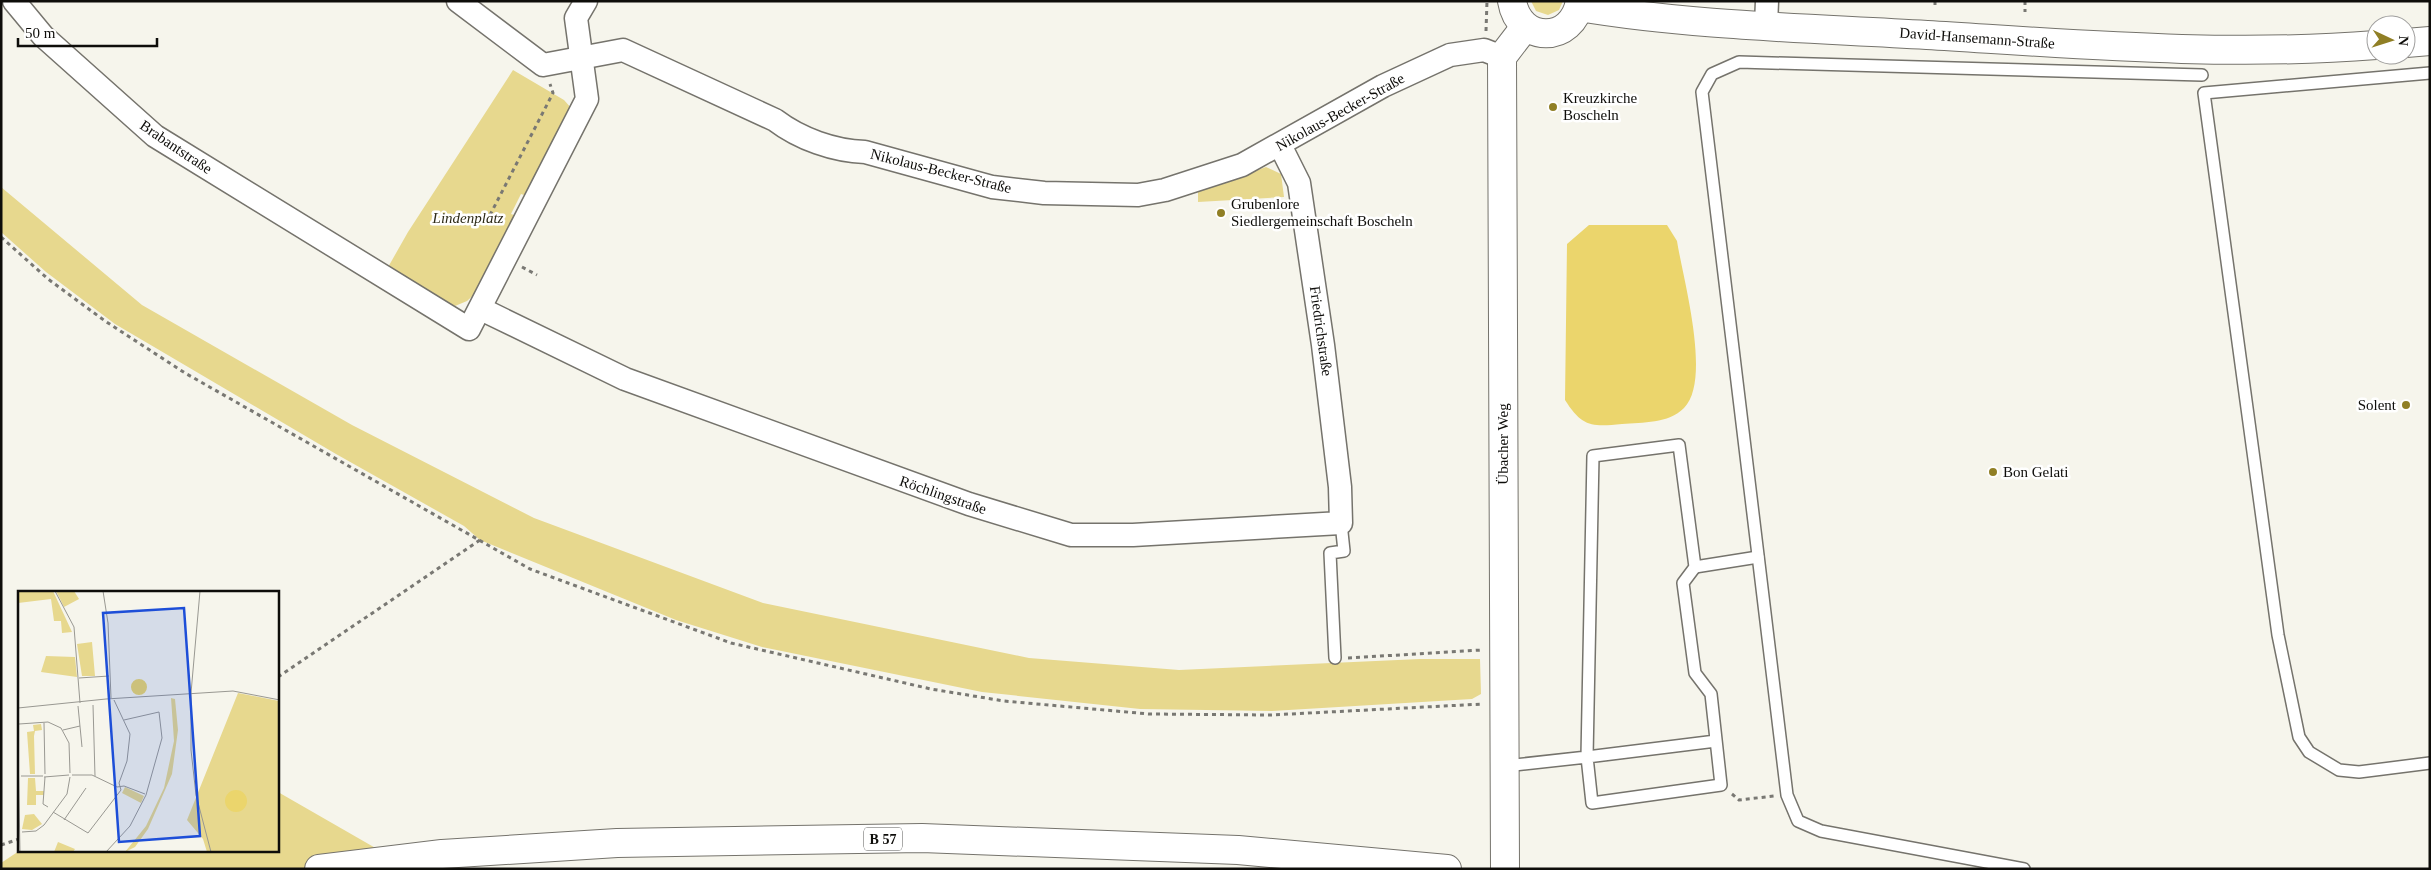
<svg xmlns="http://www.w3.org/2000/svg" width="2431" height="870" viewBox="0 0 2431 870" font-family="Georgia,serif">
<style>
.green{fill:#e7d88e}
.water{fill:#ebd56c}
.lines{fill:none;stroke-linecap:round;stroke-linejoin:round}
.lane-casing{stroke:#75736c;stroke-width:14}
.street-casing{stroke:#75736c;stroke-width:25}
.secondary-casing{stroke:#75736c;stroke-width:30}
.primary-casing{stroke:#75736c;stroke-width:30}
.path{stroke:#797873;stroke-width:3;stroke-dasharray:4 4;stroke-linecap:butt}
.lane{stroke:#fff;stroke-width:11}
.street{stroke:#fff;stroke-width:22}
.secondary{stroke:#fff;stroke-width:28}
.primary{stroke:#fff;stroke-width:28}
.poi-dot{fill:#907f25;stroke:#fff;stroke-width:2}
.labels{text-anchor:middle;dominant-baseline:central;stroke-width:5;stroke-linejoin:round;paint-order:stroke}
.shield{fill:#fff;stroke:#565654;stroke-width:1}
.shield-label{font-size:14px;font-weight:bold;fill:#0e0d0a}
.street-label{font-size:15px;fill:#0e0d0a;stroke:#fff}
.poi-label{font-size:15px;fill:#0e0d0a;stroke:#fff;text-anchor:start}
.park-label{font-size:15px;font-style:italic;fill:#2d2a17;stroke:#fff}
.inset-road{fill:none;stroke:#999892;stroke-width:1}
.view{fill:#1d4ed8;fill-opacity:0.15;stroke:#1d4ed8;stroke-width:2.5}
.inset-edge{fill:none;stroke:#0e0d0a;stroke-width:2.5}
</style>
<rect width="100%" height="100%" fill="#f6f5ec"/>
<g class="green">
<path d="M1531 1H1563L1559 10 1548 15 1536 11Z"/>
<path d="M513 70 564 100 572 109 527 196 521 194 511 214 517 216 480 289 467 301 455 306 387 269 408 232Z"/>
<path d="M1266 167 1281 174 1284 197 1198 202V192Z"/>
<path d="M1 187 142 305 352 425 534 518 763 603 1029 658 1179 670 1420 659H1480L1481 694 1472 699 1272 711 1140 709 982 692 762 647 676 620 480 540 464 526 336 454 115 324 46 272 1 232Z"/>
<path d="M278 792 412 869H1V863L19 851H278Z"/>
</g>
<path class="water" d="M1589 225H1667L1677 241C1683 279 1712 380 1684 408 1668 424 1643 422 1622 424 1592 427 1582 427 1565 400L1567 244Z"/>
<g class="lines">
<defs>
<g id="lane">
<path d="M2430 73 2204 93 2278 635 2299 737 2309 752 2339 770 2359 772 2430 763"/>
<path d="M1695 567 1758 557"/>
<path d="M1335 658 1330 553 1344 551 1341 523"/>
<path d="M1505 766 1587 757 1593 456 1679 445 1695 567 1683 583 1695 673 1711 694 1721 785 1592 803 1587 757 1716 741"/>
<path d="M2024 869 1821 831 1798 821 1787 795 1702 92 1712 74 1739 62 2202 75"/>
</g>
<g id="street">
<path d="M14 1 43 36 155 136 469 329 587 99 576 18 586 1"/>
<path d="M458 1 543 65 623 50 775 120C800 139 834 151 865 152L992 187 1044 193 1138 195 1165 190 1242 165 1383 86 1450 55 1484 50 1502 57"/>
<path d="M1766 25 1767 1"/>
<path d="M481 309 625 379 969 504 1071 535H1133L1341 523 1340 487 1323 345 1299 183 1280 145"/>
</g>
<g id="secondary">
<path d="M1512 1C1519 44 1573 44 1580 1"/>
<path d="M1579 7C1693 26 1811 28 1927 35 2076 44 2226 57 2376 45"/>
<path d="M2406 43 2430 41"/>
<path d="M1505 869 1502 57 1525 27"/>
</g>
<path id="primary" d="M319 869 442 854 617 843 922 838 1238 850 1447 869"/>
</defs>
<use href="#lane" class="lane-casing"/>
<use href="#street" class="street-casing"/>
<use href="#secondary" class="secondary-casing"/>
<use href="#primary" class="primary-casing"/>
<g class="path">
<path d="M1935 1V9"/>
<path d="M2025 1V12"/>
<path d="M1486 31 1487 1"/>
<path d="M490 215 553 93 550 84"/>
<path d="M1 237 48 279 105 321 185 373 530 569 731 643 931 689 1004 701 1149 714 1271 715 1483 704"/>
<path d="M522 267 537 275"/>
<path d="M1348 658 1482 650"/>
<path d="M278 677 480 540"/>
<path d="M1732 794 1739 800 1774 796"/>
<path d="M1 845 19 839"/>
</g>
<use href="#lane" class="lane"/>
<use href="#street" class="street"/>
<use href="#secondary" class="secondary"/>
<use href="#primary" class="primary"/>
</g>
<g class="poi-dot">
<circle cx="1553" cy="107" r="5"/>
<circle cx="1221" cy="213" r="5"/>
<circle cx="2406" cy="405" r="5"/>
<circle cx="1993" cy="472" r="5"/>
</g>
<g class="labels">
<rect class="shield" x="864" y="827.5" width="38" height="23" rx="4"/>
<g class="shield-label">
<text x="883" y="839">B 57</text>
</g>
<g class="street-label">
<text transform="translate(1977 38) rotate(4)">David-Hansemann-Straße</text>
<text transform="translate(1340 112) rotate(-29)">Nikolaus-Becker-Straße</text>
<text transform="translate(176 147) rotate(34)">Brabantstraße</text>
<text transform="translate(941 171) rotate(14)">Nikolaus-Becker-Straße</text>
<text transform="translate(1321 331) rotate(82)">Friedrichstraße</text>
<text transform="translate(1503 444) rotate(-90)">Übacher Weg</text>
<text transform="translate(943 495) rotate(19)">Röchlingstraße</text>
</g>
<g class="poi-label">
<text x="1563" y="98">Kreuzkirche<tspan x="1563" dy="17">Boscheln</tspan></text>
<text x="1231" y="204">Grubenlore<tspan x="1231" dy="17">Siedlergemeinschaft Boscheln</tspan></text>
<text x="2396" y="405" text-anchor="end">Solent</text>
<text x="2003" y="472">Bon Gelati</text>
</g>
<g class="park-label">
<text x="468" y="218">Lindenplatz</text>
</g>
</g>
<g transform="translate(18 591)">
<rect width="261" height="261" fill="#f6f5ec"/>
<path d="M0 0H35L54 41 44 42 43 30H36L33 8 0 12ZM38 0H56L61 8 46 16ZM74 51 77 85H64L59 53ZM28 65 57 66 59 86 23 81ZM220 102 261 110V261H189L185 248 169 229ZM153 107 157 108 160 139 154 183 130 238 117 256 107 261 128 235 146 197 156 150ZM23 133 24 139 17 140 16 145 17 183H12L9 141 16 140 15 134ZM10 187H17L18 200H26V204H18V214H9ZM107 196 126 205 123 212 104 202ZM16 223 24 233 14 239 4 238 7 224ZM40 251 57 258 55 261H36Z" fill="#e7d88e"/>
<path d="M113 96a8 8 0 1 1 16 0a8 8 0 1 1-16 0ZM207 210a11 11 0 1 1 22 0a11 11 0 1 1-22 0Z" fill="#ebd56c"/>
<path class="inset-road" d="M37 0 56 36 62 112M85 0 90 32 93 107M182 0 173 102V159L178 204 193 261M61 87 91 85M75 114 77 185M60 115 64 156M0 117 88 108 215 100 262 109M26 132 27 183M1 133 30 131 43 137 51 152 52 182M45 139 62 135M0 157 2 261M54 184H74L99 196 106 195 127 203M3 185H25M26 186 51 184M27 186 25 213 30 216M35 221 70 242 103 199 101 192 109 170 112 143 96 109M46 229 68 197M4 241 18 240 26 234 49 203 52 186M88 261 112 235 128 204 144 147 141 121 106 129"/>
<path class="view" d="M166 17 182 245 101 251 85 22Z"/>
<rect width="261" height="261" class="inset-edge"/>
</g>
<rect width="2431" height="870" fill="none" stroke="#0e0d0a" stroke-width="5"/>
<g transform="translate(2391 40) rotate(94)"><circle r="24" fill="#ffffff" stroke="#9f9e9d"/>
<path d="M0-4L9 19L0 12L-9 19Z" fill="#907f25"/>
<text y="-8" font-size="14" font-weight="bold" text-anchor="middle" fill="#0e0d0a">N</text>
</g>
<path d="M18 38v8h139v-8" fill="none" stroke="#0e0d0a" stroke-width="2.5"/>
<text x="25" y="38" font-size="15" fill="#0e0d0a" stroke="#ffffff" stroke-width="4" paint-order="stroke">50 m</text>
</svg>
